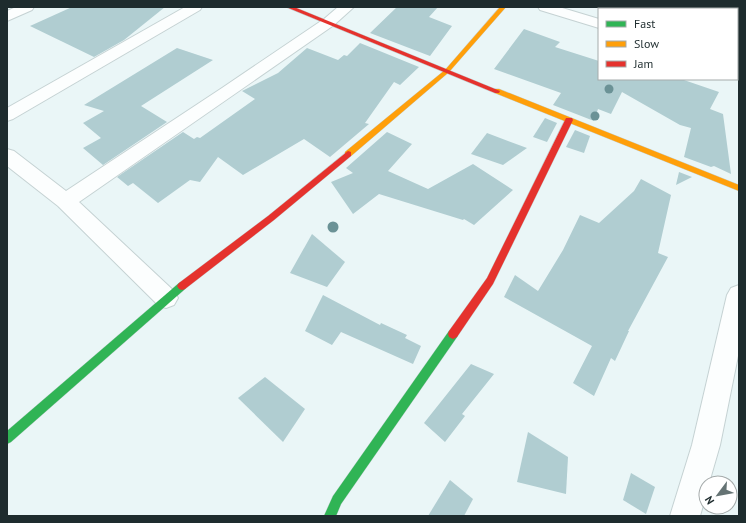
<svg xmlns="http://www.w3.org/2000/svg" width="746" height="523" viewBox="0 0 746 523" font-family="'PT Sans',sans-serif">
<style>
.building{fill:#b0cdd1}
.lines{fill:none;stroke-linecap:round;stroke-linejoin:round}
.street-casing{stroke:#c5d2d3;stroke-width:2}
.fast-casing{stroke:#c5d2d3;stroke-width:1}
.slow-casing{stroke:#c5d2d3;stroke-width:1}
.jam-casing{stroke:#c5d2d3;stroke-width:1}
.street{fill:#fcfefe;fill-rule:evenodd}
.fast{fill:#30b455;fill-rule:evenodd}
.slow{fill:#ff9f0a;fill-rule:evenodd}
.jam{fill:#e5322d;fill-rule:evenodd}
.tree{fill:#6b9296}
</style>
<rect width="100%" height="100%" fill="#eaf6f7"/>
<g class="building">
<path d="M72 7H165L124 40 94 57 30 26Z"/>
<path d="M397 7H438L429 17 452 26 430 56 370 33Z"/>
<path d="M524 29 560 42 555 47 599 61V79H681L719 92 710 109 723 114 731 174 714 166 711 167 684 157 691 128 680 125 622 92 611 114 598 109 594 121 553 105 561 93 494 69Z"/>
<path d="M360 43 419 67 400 85 394 82 365 123 369 124 330 157 304 139 243 175 218 157 200 182 190 180 158 203 133 183 128 186 117 177 183 132 194 139 197 137 200 138 255 99 242 91 278 73 307 48 338 60 344 55 347 56Z"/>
<path d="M177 48 213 60 141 106 167 122 103 165 83 148 101 138 83 123 104 111 84 105Z"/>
<path d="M545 118 557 123 547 142 533 137Z"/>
<path d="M575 130 590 136 584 153 566 147Z"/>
<path d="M387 132 412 144 388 171 428 189 473 164 513 190 474 225 464 219 463 220 379 194 353 214 331 182 353 173 346 168Z"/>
<path d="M487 133 527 148 503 165 471 154Z"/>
<path d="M679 172 692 177 676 185Z"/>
<path d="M641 179 671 195 658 253 668 257 628 331H629L615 361 611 358 594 396 573 383 592 346 504 297 515 275 538 291 563 250 580 215 599 223 634 191Z"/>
<path d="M312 234 345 262 327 287 290 273Z"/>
<path d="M323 295 380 325 381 323 407 335 405 338 421 346 413 364 341 332 332 345 305 331Z"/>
<path d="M471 364 494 374 462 414 465 416 445 442 424 423Z"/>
<path d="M265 377 305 409 283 442 238 398Z"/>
<path d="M528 432 568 457 566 494 517 482Z"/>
<path d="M631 473 655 487 646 514 623 500Z"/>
<path d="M450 480 473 499 464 516H428Z"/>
</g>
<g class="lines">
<defs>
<g id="street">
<path d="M16 7H34L32 10 7 21V11Z"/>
<path d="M185 7H202L200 10 13 119 7 121V108Z"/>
<path d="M338 7H354L334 25 79 202 174 291 178 298 174 305 166 308 158 305 58 206 7 166V149L14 151 66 191 222 88 324 19Z"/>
<path d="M538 7H559L599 19V28L540 10Z"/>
<path d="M646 7H660L659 9H645Z"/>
<path d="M737 64 739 65V75L737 74Z"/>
<path d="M739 285V351L720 445 709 483H706V495L700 516H670L692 445 727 295 731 288Z"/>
</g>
<g id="fast">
<path d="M182 282 185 283 187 286 185 289 11 442 7 444V431L179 283Z"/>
<path d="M453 329 457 331 458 334 457 337 341 504 336 516H324L333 496 449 331Z"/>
</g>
<g id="slow">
<path d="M500 7H506L449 72 351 156H345V152L445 70Z"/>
<path d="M495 89H499L739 185V191L495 93Z"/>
</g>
<g id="jam">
<path d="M286 7H294L500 91 499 93H495Z"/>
<path d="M566 118H572L573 120 493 284 457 337 453 339 449 337 448 334 449 331 487 278Z"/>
<path d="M348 151 351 152V156L274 220 185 289 182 290 179 289 177 286 179 283 268 216Z"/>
</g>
</defs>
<use href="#street" class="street-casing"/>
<use href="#fast" class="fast-casing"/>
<use href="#slow" class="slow-casing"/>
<use href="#jam" class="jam-casing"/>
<use href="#street" class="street"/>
<use href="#fast" class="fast"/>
<use href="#slow" class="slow"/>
<use href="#jam" class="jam"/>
</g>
<g class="tree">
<circle cx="609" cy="89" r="4.5"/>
<circle cx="595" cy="116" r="4.5"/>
<circle cx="333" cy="227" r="5.5"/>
</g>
<rect width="746" height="523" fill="none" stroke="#1e2c2e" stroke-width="16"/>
<rect x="598" y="8" width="140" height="72" fill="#ffffff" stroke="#a5abab"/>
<rect x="606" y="21" width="20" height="6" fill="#30b455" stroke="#a5abab"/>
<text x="634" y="28" font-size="12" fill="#1e2c2e">Fast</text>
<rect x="606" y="41" width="20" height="6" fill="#ff9f0a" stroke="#a5abab"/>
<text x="634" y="48" font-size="12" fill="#1e2c2e">Slow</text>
<rect x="606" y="61" width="20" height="6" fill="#e5322d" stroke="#a5abab"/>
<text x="634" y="68" font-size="12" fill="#1e2c2e">Jam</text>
<g transform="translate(718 495) rotate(238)"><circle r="19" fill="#ffffff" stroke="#a5abab"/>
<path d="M0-3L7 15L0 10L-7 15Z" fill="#657374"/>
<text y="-6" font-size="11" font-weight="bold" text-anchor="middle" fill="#1e2c2e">N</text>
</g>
</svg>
